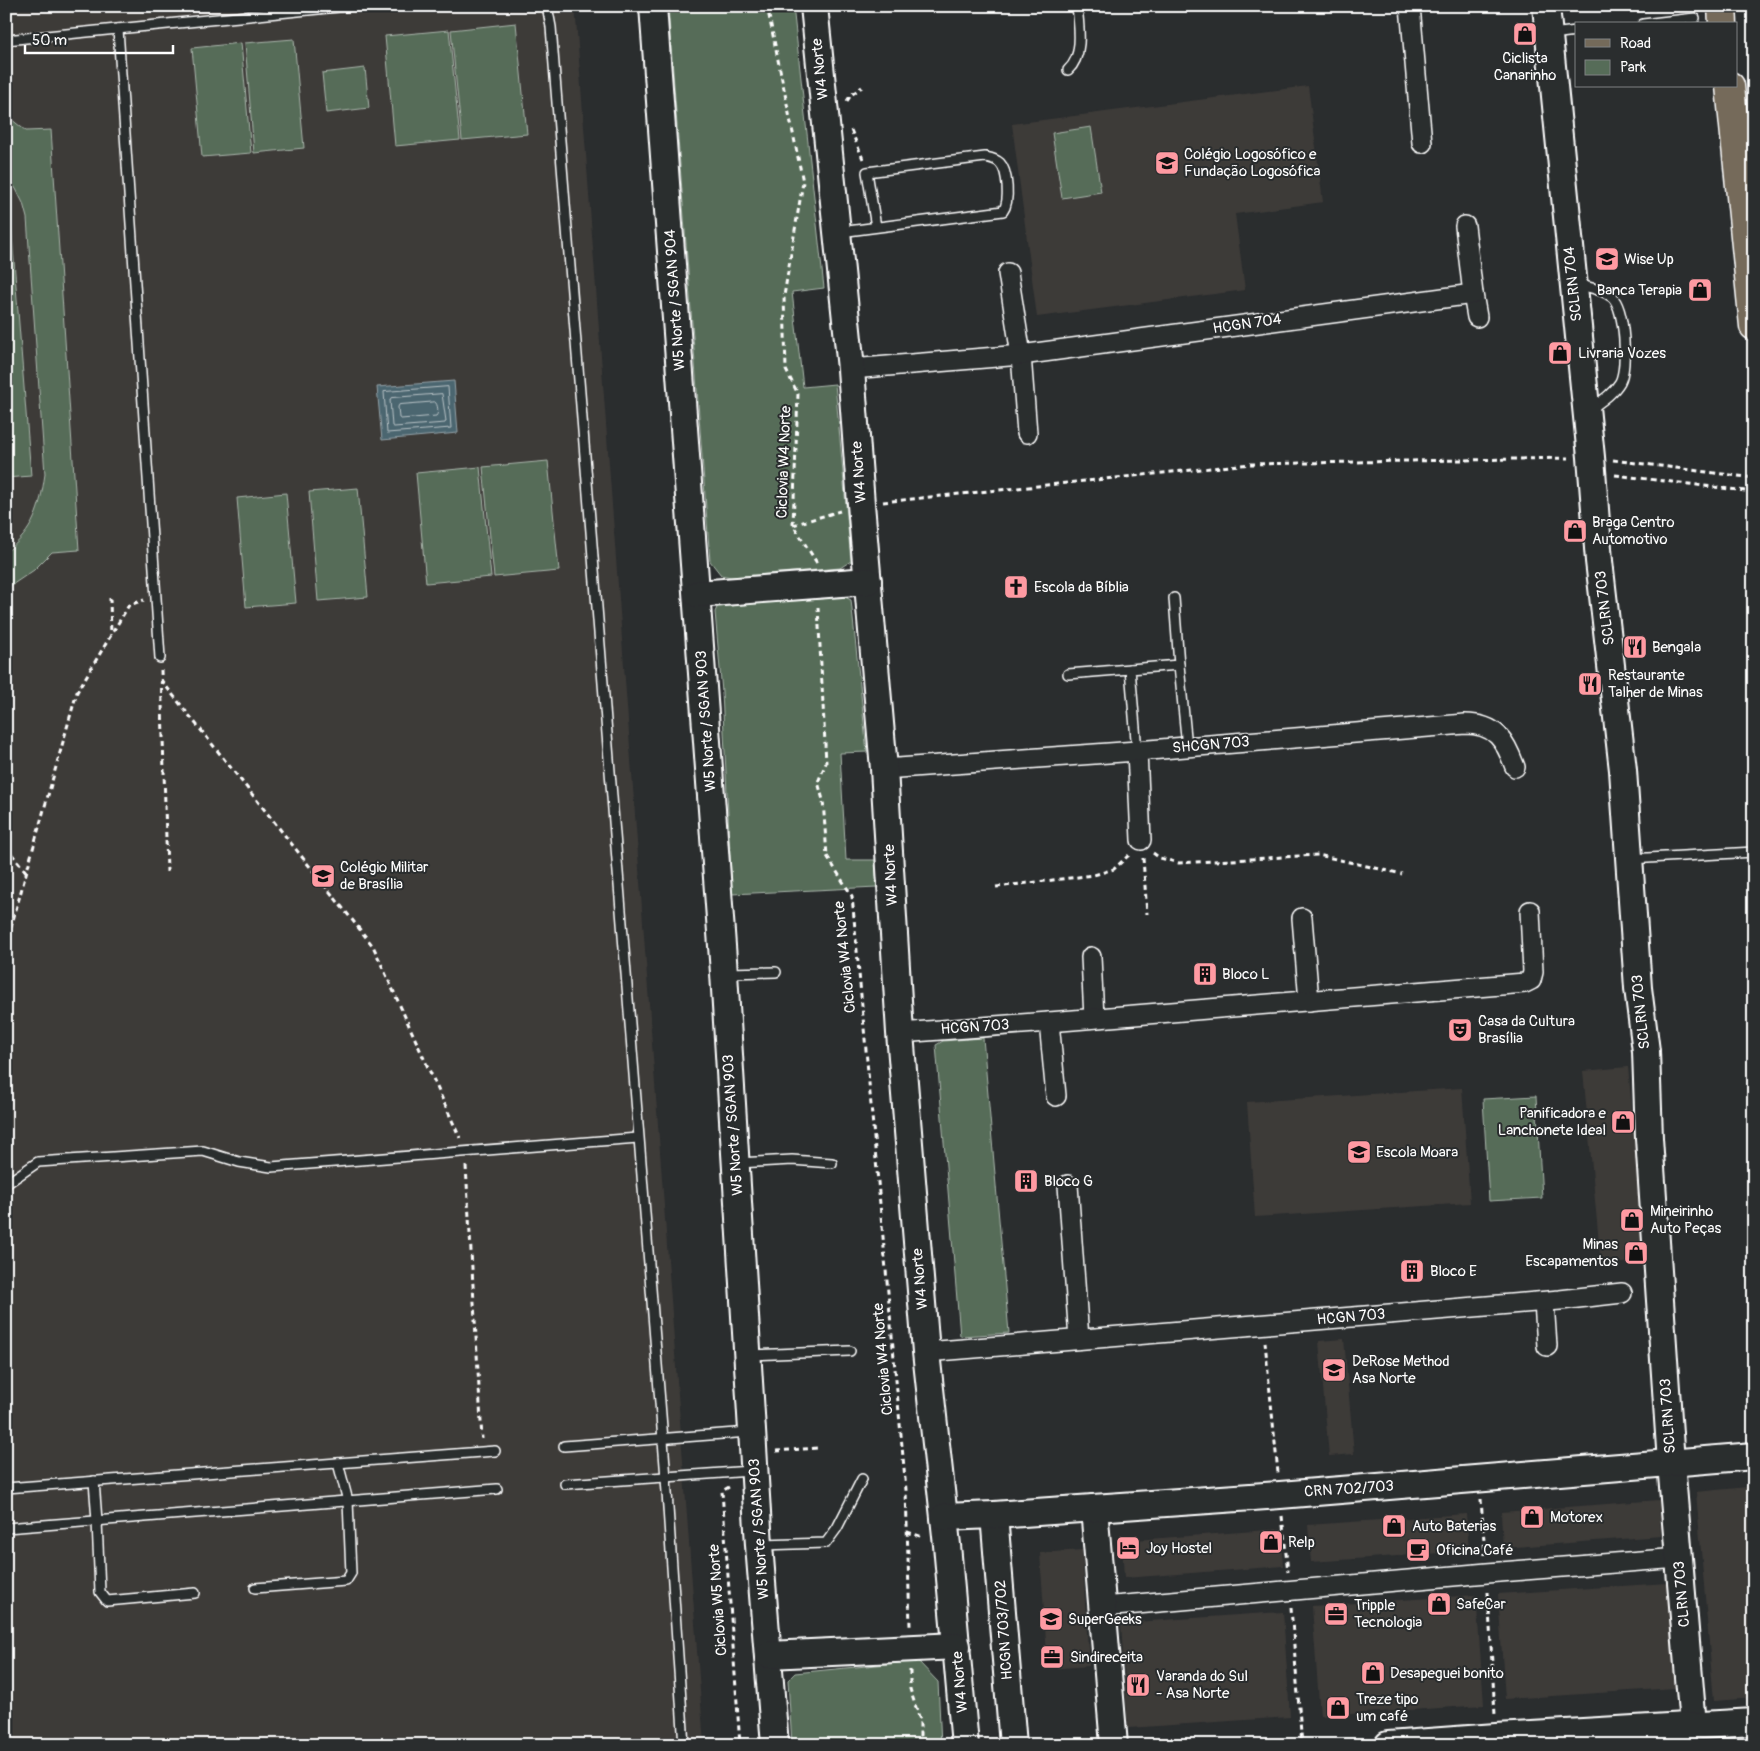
<svg xmlns="http://www.w3.org/2000/svg" width="1760" height="1751" viewBox="0 0 1760 1751" font-family="Pangolin,sans-serif">
<style>
.built{fill:#3e3b39}
.green{fill:#566c58;stroke:#aab6ac}
.water{fill:#4c6670;stroke:#94a3a9}
.lines{fill:none;stroke-linecap:round;stroke-linejoin:round}
.shore{stroke:#b7c2c6;stroke-width:1}
.lane-casing{stroke:#fff;stroke-width:12}
.street-casing{stroke:#fff;stroke-width:22}
.secondary-casing{stroke:#fff;stroke-width:30}
.primary-casing{stroke:#fff;stroke-width:31}
.path{stroke:#fff;stroke-width:3;stroke-dasharray:5 4;stroke-linecap:butt}
.lane{stroke:#2a2d2e;stroke-width:9}
.street{stroke:#2a2d2e;stroke-width:19}
.secondary{stroke:#2a2d2e;stroke-width:26}
.primary{stroke:#746a5a;stroke-width:28}
.labels{text-anchor:middle;dominant-baseline:central;stroke-width:4;stroke-linejoin:round;paint-order:stroke}
.poi-label{font-size:15px;fill:#fff;stroke:#2a2d2e;text-anchor:start}
.street-label{font-size:15px;fill:#fff;stroke:#2a2d2e}
</style>
<rect width="100%" height="100%" fill="#2a2d2e"/>
<filter id="ink" filterUnits="userSpaceOnUse"><feTurbulence type="fractalNoise" baseFrequency=".02" numOctaves="2"/><feDisplacementMap in="SourceGraphic" scale="10" xChannelSelector="R" yChannelSelector="G"/><feConvolveMatrix kernelMatrix="1 2 1 2 8 2 1 2 1" color-interpolation-filters="sRGB"/></filter>
<g filter="url(#ink)">
<g class="built">
<path d="M6 6H575L704 1745H6Z"/>
<path d="M1308 86 1323 202 1235 214 1245 290 1037 317 1012 124Z"/>
<path d="M1628 1067 1646 1261 1601 1265 1583 1071Z"/>
<path d="M1462 1088 1470 1203 1255 1217 1247 1102Z"/>
<path d="M1344 1339 1354 1454 1329 1456 1319 1341Z"/>
<path d="M1748 1487 1754 1558V1698L1714 1701 1696 1492Z"/>
<path d="M1659 1500 1661 1536 1503 1548 1501 1512Z"/>
<path d="M1466 1514 1469 1551 1311 1562 1308 1525Z"/>
<path d="M1280 1529 1283 1566 1124 1578 1122 1541Z"/>
<path d="M1082 1550 1089 1666 1048 1669 1040 1553Z"/>
<path d="M1668 1583 1675 1688 1505 1699 1498 1594Z"/>
<path d="M1476 1595 1484 1705 1320 1716 1312 1606Z"/>
<path d="M1283 1612 1290 1717 1128 1728 1121 1623Z"/>
</g>
<g class="green">
<path d="M668 6H793L824 288 792 292 803 387 835 384 851 561 840 568 731 577 721 575 710 561Z"/>
<path d="M516 23 527 134 462 140 451 30Z"/>
<path d="M449 30 460 140 395 146 385 36Z"/>
<path d="M294 39 304 148 254 153 245 43Z"/>
<path d="M241 43 251 153 202 157 192 48Z"/>
<path d="M365 68 369 108 326 113 322 73Z"/>
<path d="M6 115 26 131 51 130 79 550 52 552 34 570 6 589V552C34 531 40 508 45 474L27 218 23 203 16 189 6 175Z"/>
<path d="M1091 127 1101 192 1062 198 1052 133Z"/>
<path d="M6 210H10L31 476 6 478Z"/>
<path d="M548 461 559 571 494 577 483 467Z"/>
<path d="M480 467 491 577 426 583 416 473Z"/>
<path d="M358 488 368 597 318 601 309 492Z"/>
<path d="M286 493 296 603 246 607 237 498Z"/>
<path d="M835 592 851 600 867 752 840 753 846 860H875L877 887 732 894 722 692 715 612 719 603Z"/>
<path d="M983 1038 1009 1333 960 1336 936 1045 943 1041Z"/>
<path d="M1536 1096 1542 1198 1489 1201 1483 1099Z"/>
<path d="M918 1661 938 1682 941 1745H792L788 1680 795 1673Z"/>
</g>
<path class="water" d="M454 381 458 433 382 440 377 387Z"/>
<g class="lines">
<g class="shore">
<path d="M448 387 451 428 387 433 384 392Z"/>
<path d="M442 394 446 421 445 423 394 427 392 426 390 400 391 398Z"/>
<path d="M435 402C438 404 439 413 436 416L401 419 399 418 398 407 399 405Z"/>
</g>
<defs>
<g id="lane">
<path d="M545 6 548 11 551 27 666 1478 684 1745"/>
<path d="M1643 24 1695 18"/>
<path d="M118 29 160 658"/>
<path d="M1552 34 1576 31"/>
<path d="M6 40 349 6"/>
<path d="M1068 70C1084 56 1079 26 1077 6"/>
<path d="M840 232 1003 211C1010 202 1008 171 1000 163 996 159 990 158 985 157L867 172 876 227"/>
<path d="M1576 284C1587 287 1602 289 1612 297 1625 308 1628 367 1620 382 1613 394 1600 402 1589 410"/>
<path d="M1179 665 1187 747"/>
<path d="M1068 674 1130 669"/>
<path d="M1137 751 1130 669 1179 665 1174 598"/>
<path d="M1630 859 1754 852"/>
<path d="M726 973 776 972"/>
<path d="M738 1163 792 1160 832 1163"/>
<path d="M6 1184 38 1162 203 1151 239 1162 271 1167 638 1138"/>
<path d="M750 1355 850 1351"/>
<path d="M564 1446 749 1432"/>
<path d="M94 1481 97 1521 100 1592 107 1601 195 1593"/>
<path d="M565 1484 751 1471"/>
<path d="M6 1488 495 1451"/>
<path d="M6 1528 497 1489"/>
<path d="M762 1545 826 1543 837 1528 862 1479"/>
<path d="M255 1588 346 1581 351 1573 348 1501 338 1463"/>
</g>
<g id="street">
<path d="M1410 6 1422 143"/>
<path d="M1008 273 1021 355 1027 433"/>
<path d="M1473 294 1477 317"/>
<path d="M851 369 1021 355 1473 294 1465 226"/>
<path d="M1137 751 1141 840"/>
<path d="M884 769 1137 751 1465 724C1496 724 1505 740 1515 767"/>
<path d="M1302 918 1309 1001"/>
<path d="M1091 957 1094 1018"/>
<path d="M1049 1022 1056 1096"/>
<path d="M900 1033 1049 1022 1525 983 1531 980 1533 972 1530 911"/>
<path d="M1068 1185 1079 1339"/>
<path d="M1544 1302 1547 1346"/>
<path d="M926 1352 1560 1300 1622 1293"/>
<path d="M1103 1607 1487 1573 1679 1558"/>
</g>
<g id="secondary">
<path d="M653 6 724 973 759 1545 775 1745"/>
<path d="M814 6 851 369 861 504 884 769 900 1033 926 1352 947 1545 965 1745"/>
<path d="M1546 6 1591 457 1599 561 1623 770 1638 988 1646 1051 1649 1138 1671 1463 1693 1725"/>
<path d="M697 594 868 581"/>
<path d="M1094 1508 1114 1745"/>
<path d="M994 1515 1013 1745"/>
<path d="M944 1517 994 1515 1280 1495 1754 1456"/>
<path d="M769 1655 957 1646"/>
<path d="M1388 1745 1496 1737 1754 1722"/>
</g>
<g id="primary">
<path d="M1722 6 1723 24"/>
<path d="M1730 86 1754 326"/>
</g>
</defs>
<use href="#lane" class="lane-casing"/>
<use href="#street" class="street-casing"/>
<use href="#secondary" class="secondary-casing"/>
<use href="#primary" class="primary-casing"/>
<g class="path">
<path d="M767 6 803 182 784 296 786 370 798 394 793 525 817 563"/>
<path d="M847 101 851 95 862 87"/>
<path d="M851 130 863 159"/>
<path d="M1613 460 1754 478"/>
<path d="M1615 475 1754 492"/>
<path d="M883 502 1250 464 1569 458"/>
<path d="M793 525 840 511"/>
<path d="M110 598 111 635"/>
<path d="M818 607 826 763 818 782 823 800 827 856 852 896 906 1490 910 1626"/>
<path d="M161 670 167 872"/>
<path d="M161 680 373 946 460 1138"/>
<path d="M6 847 27 873"/>
<path d="M1153 853 1160 858 1179 863 1318 855 1402 874"/>
<path d="M1143 858 1147 914"/>
<path d="M996 887 1094 875 1114 869 1130 854"/>
<path d="M6 945 77 692 129 605 144 600"/>
<path d="M466 1166 482 1439"/>
<path d="M1265 1342 1278 1473"/>
<path d="M776 1451 818 1448"/>
<path d="M729 1487 722 1491 740 1745"/>
<path d="M1481 1499 1485 1555"/>
<path d="M1282 1516 1288 1572"/>
<path d="M907 1532 923 1537"/>
<path d="M1488 1592 1495 1715"/>
<path d="M1291 1608 1302 1745"/>
<path d="M910 1670V1689L920 1720V1745"/>
</g>
<use href="#lane" class="lane"/>
<use href="#street" class="street"/>
<use href="#secondary" class="secondary"/>
<use href="#primary" class="primary"/>
</g>
</g>
<defs>
<symbol id="shop-square" viewBox="-11 -11 22 22"><rect x="-9" y="-9" width="18" height="18" rx="4" fill="#ff9aa2" stroke="#2a2d2e"/><path d="M-5-2.5h2.3a2.7 3.5 0 0 1 5.4 0H5L5.5 6h-11ZM-1.5-2.5h3a1.5 2.3 0 0 0-3 0Z" fill="#111"/></symbol>
<symbol id="school-square" viewBox="-11 -11 22 22"><rect x="-9" y="-9" width="18" height="18" rx="4" fill="#ff9aa2" stroke="#2a2d2e"/><path d="M0-5L7-2L0 1L-7-2ZM-4 1L0 2.5L4 1V4Q0 6-4 4Z" fill="#111"/></symbol>
<symbol id="church-square" viewBox="-11 -11 22 22"><rect x="-9" y="-9" width="18" height="18" rx="4" fill="#ff9aa2" stroke="#2a2d2e"/><path d="M-1.2-6h2.4v3.5h3.3v2.4h-3.3V6h-2.4V-.1h-3.3v-2.4h3.3Z" fill="#111"/></symbol>
<symbol id="restaurant-square" viewBox="-11 -11 22 22"><rect x="-9" y="-9" width="18" height="18" rx="4" fill="#ff9aa2" stroke="#2a2d2e"/><path d="M-5-6h1v4h1v-4h1v4h1v-4h1v5L-1.5 .5V6h-2V.5L-5-1ZM5-6V6H3V1.5H1.5Q1.5-4 5-6Z" fill="#111"/></symbol>
<symbol id="building-square" viewBox="-11 -11 22 22"><rect x="-9" y="-9" width="18" height="18" rx="4" fill="#ff9aa2" stroke="#2a2d2e"/><path d="M-4-6H4V6H1V3H-1V6H-4ZM-2.5-4.3h1.7v1.8h-1.7ZM.8-4.3h1.7v1.8H.8ZM-2.5-1h1.7V.8h-1.7ZM.8-1h1.7V.8H.8Z" fill="#111"/></symbol>
<symbol id="theatre-square" viewBox="-11 -11 22 22"><rect x="-9" y="-9" width="18" height="18" rx="4" fill="#ff9aa2" stroke="#2a2d2e"/><path d="M-5-5.5Q0-4 5-5.5V0Q5 5 0 6Q-5 5-5 0ZM-3.3-2.5H-1v1.5H-3.3ZM1-2.5H3.3v1.5H1ZM-2.8 1Q0 5.5 2.8 1Z" fill="#111"/></symbol>
<symbol id="university-square" viewBox="-11 -11 22 22"><rect x="-9" y="-9" width="18" height="18" rx="4" fill="#ff9aa2" stroke="#2a2d2e"/><path d="M0-5L7-2L0 1L-7-2ZM-4 1L0 2.5L4 1V4Q0 6-4 4Z" fill="#111"/></symbol>
<symbol id="hotel-square" viewBox="-11 -11 22 22"><rect x="-9" y="-9" width="18" height="18" rx="4" fill="#ff9aa2" stroke="#2a2d2e"/><path d="M-6-4.5h1.5V1H6V5H4.5V3h-9V5H-6ZM-4 0a1.8 1.8 0 1 1 3.6 0ZM.5 0V-2.5h3Q6-2.5 6 0Z" fill="#111"/></symbol>
<symbol id="cafe-square" viewBox="-11 -11 22 22"><rect x="-9" y="-9" width="18" height="18" rx="4" fill="#ff9aa2" stroke="#2a2d2e"/><path d="M-5.5-4.5H6V0H3Q3 3.5 0 3.5H-2.5Q-5.5 3.5-5.5 0ZM3-3.2v2h1.7v-2ZM-6 4.5H4V6H-6Z" fill="#111"/></symbol>
<symbol id="office-square" viewBox="-11 -11 22 22"><rect x="-9" y="-9" width="18" height="18" rx="4" fill="#ff9aa2" stroke="#2a2d2e"/><path d="M-6-3h4V-5.5h4V-3h4V5H-6ZM-1-4.5V-3h2v-1.5ZM-6 0V1H6V0Z" fill="#111"/></symbol>
</defs>
<g fill-rule="evenodd">
<use href="#shop-square" x="1511" y="20" width="28" height="28"/>
<use href="#school-square" x="1153" y="149" width="28" height="28"/>
<use href="#school-square" x="1593" y="245" width="28" height="28"/>
<use href="#shop-square" x="1686" y="276" width="28" height="28"/>
<use href="#shop-square" x="1546" y="339" width="28" height="28"/>
<use href="#shop-square" x="1561" y="517" width="28" height="28"/>
<use href="#church-square" x="1002" y="573" width="28" height="28"/>
<use href="#restaurant-square" x="1621" y="633" width="28" height="28"/>
<use href="#restaurant-square" x="1576" y="670" width="28" height="28"/>
<use href="#school-square" x="309" y="862" width="28" height="28"/>
<use href="#building-square" x="1191" y="960" width="28" height="28"/>
<use href="#theatre-square" x="1446" y="1016" width="28" height="28"/>
<use href="#shop-square" x="1609" y="1108" width="28" height="28"/>
<use href="#school-square" x="1345" y="1138" width="28" height="28"/>
<use href="#building-square" x="1012" y="1167" width="28" height="28"/>
<use href="#shop-square" x="1618" y="1206" width="28" height="28"/>
<use href="#shop-square" x="1622" y="1239" width="28" height="28"/>
<use href="#building-square" x="1398" y="1257" width="28" height="28"/>
<use href="#university-square" x="1320" y="1356" width="28" height="28"/>
<use href="#shop-square" x="1518" y="1503" width="28" height="28"/>
<use href="#shop-square" x="1380" y="1512" width="28" height="28"/>
<use href="#shop-square" x="1257" y="1528" width="28" height="28"/>
<use href="#hotel-square" x="1114" y="1534" width="28" height="28"/>
<use href="#cafe-square" x="1404" y="1536" width="28" height="28"/>
<use href="#shop-square" x="1425" y="1590" width="28" height="28"/>
<use href="#office-square" x="1322" y="1600" width="28" height="28"/>
<use href="#school-square" x="1037" y="1605" width="28" height="28"/>
<use href="#office-square" x="1038" y="1643" width="28" height="28"/>
<use href="#shop-square" x="1359" y="1659" width="28" height="28"/>
<use href="#restaurant-square" x="1124" y="1671" width="28" height="28"/>
<use href="#shop-square" x="1324" y="1694" width="28" height="28"/>
</g>
<g class="labels">
<g class="poi-label">
<text x="1525" y="58" text-anchor="middle">Ciclista<tspan x="1525" dy="17">Canarinho</tspan></text>
<text x="1184" y="154">Colégio Logosófico e<tspan x="1184" dy="17">Fundação Logosófica</tspan></text>
<text x="1624" y="259">Wise Up</text>
<text x="1682" y="290" text-anchor="end">Banca Terapia</text>
<text x="1578" y="353">Livraria Vozes</text>
<text x="1592" y="522">Braga Centro<tspan x="1592" dy="17">Automotivo</tspan></text>
<text x="1034" y="587">Escola da Bíblia</text>
<text x="1652" y="647">Bengala</text>
<text x="1608" y="675">Restaurante<tspan x="1608" dy="17">Talher de Minas</tspan></text>
<text x="340" y="867">Colégio Militar<tspan x="340" dy="17">de Brasília</tspan></text>
<text x="1222" y="974">Bloco L</text>
<text x="1478" y="1021">Casa da Cultura<tspan x="1478" dy="17">Brasília</tspan></text>
<text x="1606" y="1113" text-anchor="end">Panificadora e<tspan x="1606" dy="17">Lanchonete Ideal</tspan></text>
<text x="1376" y="1152">Escola Moara</text>
<text x="1044" y="1181">Bloco G</text>
<text x="1650" y="1211">Mineirinho<tspan x="1650" dy="17">Auto Peças</tspan></text>
<text x="1618" y="1244" text-anchor="end">Minas<tspan x="1618" dy="17">Escapamentos</tspan></text>
<text x="1430" y="1271">Bloco E</text>
<text x="1352" y="1361">DeRose Method<tspan x="1352" dy="17">Asa Norte</tspan></text>
<text x="1550" y="1517">Motorex</text>
<text x="1412" y="1526">Auto Baterias</text>
<text x="1288" y="1542">Relp</text>
<text x="1146" y="1548">Joy Hostel</text>
<text x="1436" y="1550">Oficina Café</text>
<text x="1456" y="1604">SafeCar</text>
<text x="1354" y="1605">Tripple<tspan x="1354" dy="17">Tecnologia</tspan></text>
<text x="1068" y="1619">SuperGeeks</text>
<text x="1070" y="1657">Sindireceita</text>
<text x="1390" y="1673">Desapeguei bonito</text>
<text x="1156" y="1676">Varanda do Sul<tspan x="1156" dy="17">- Asa Norte</tspan></text>
<text x="1356" y="1699">Treze tipo<tspan x="1356" dy="17">um café</tspan></text>
</g>
<g class="street-label">
<text transform="translate(820 69) rotate(-96)">W4 Norte</text>
<text transform="translate(1573 284) rotate(-96)">SCLRN 704</text>
<text transform="translate(675 300) rotate(-94)">W5 Norte / SGAN 904</text>
<text transform="translate(1247 324) rotate(-8)">HCGN 704</text>
<text transform="translate(784 462) rotate(-88)">Ciclovia W4 Norte</text>
<text transform="translate(859 472) rotate(-94)">W4 Norte</text>
<text transform="translate(1605 608) rotate(-97)">SCLRN 703</text>
<text transform="translate(706 721) rotate(-94)">W5 Norte / SGAN 903</text>
<text transform="translate(1211 745) rotate(-5)">SHCGN 703</text>
<text transform="translate(891 875) rotate(-93)">W4 Norte</text>
<text transform="translate(845 957) rotate(-96)">Ciclovia W4 Norte</text>
<text transform="translate(1641 1012) rotate(-96)">SCLRN 703</text>
<text transform="translate(975 1027) rotate(-4)">HCGN 703</text>
<text transform="translate(733 1125) rotate(-94)">W5 Norte / SGAN 903</text>
<text transform="translate(920 1279) rotate(-95)">W4 Norte</text>
<text transform="translate(1351 1317) rotate(-5)">HCGN 703</text>
<text transform="translate(883 1359) rotate(-95)">Ciclovia W4 Norte</text>
<text transform="translate(1668 1416) rotate(-94)">SCLRN 703</text>
<text transform="translate(1349 1489) rotate(-4)">CRN 702/703</text>
<text transform="translate(759 1529) rotate(-94)">W5 Norte / SGAN 903</text>
<text transform="translate(1682 1594) rotate(-95)">CLRN 703</text>
<text transform="translate(718 1600) rotate(-94)">Ciclovia W5 Norte</text>
<text transform="translate(1004 1630) rotate(-94)">HCGN 703/702</text>
<text transform="translate(960 1682) rotate(-95)">W4 Norte</text>
</g>
</g>
<rect width="1760" height="1751" fill="none" stroke="#2a2d2e" stroke-width="25"/>
<rect x="12" y="12" width="1735" height="1726" fill="none" stroke="#fff" stroke-width="2" filter="url(#ink)"/>
<rect x="1575" y="22" width="162" height="65" fill="#2a2d2e" stroke="#7f8182"/>
<rect x="1585" y="39" width="25" height="8" fill="#746a5a" stroke="#7f8182"/>
<text x="1620" y="48" font-size="15" fill="#ffffff">Road</text>
<rect x="1585" y="60" width="25" height="15" fill="#566c58" stroke="#7f8182"/>
<text x="1620" y="72" font-size="15" fill="#ffffff">Park</text>
<path d="M25 45v8h148v-8" fill="none" stroke="#ffffff" stroke-width="2.5"/>
<text x="32" y="45" font-size="15" fill="#ffffff" stroke="#2a2d2e" stroke-width="4" paint-order="stroke">50 m</text>
</svg>
